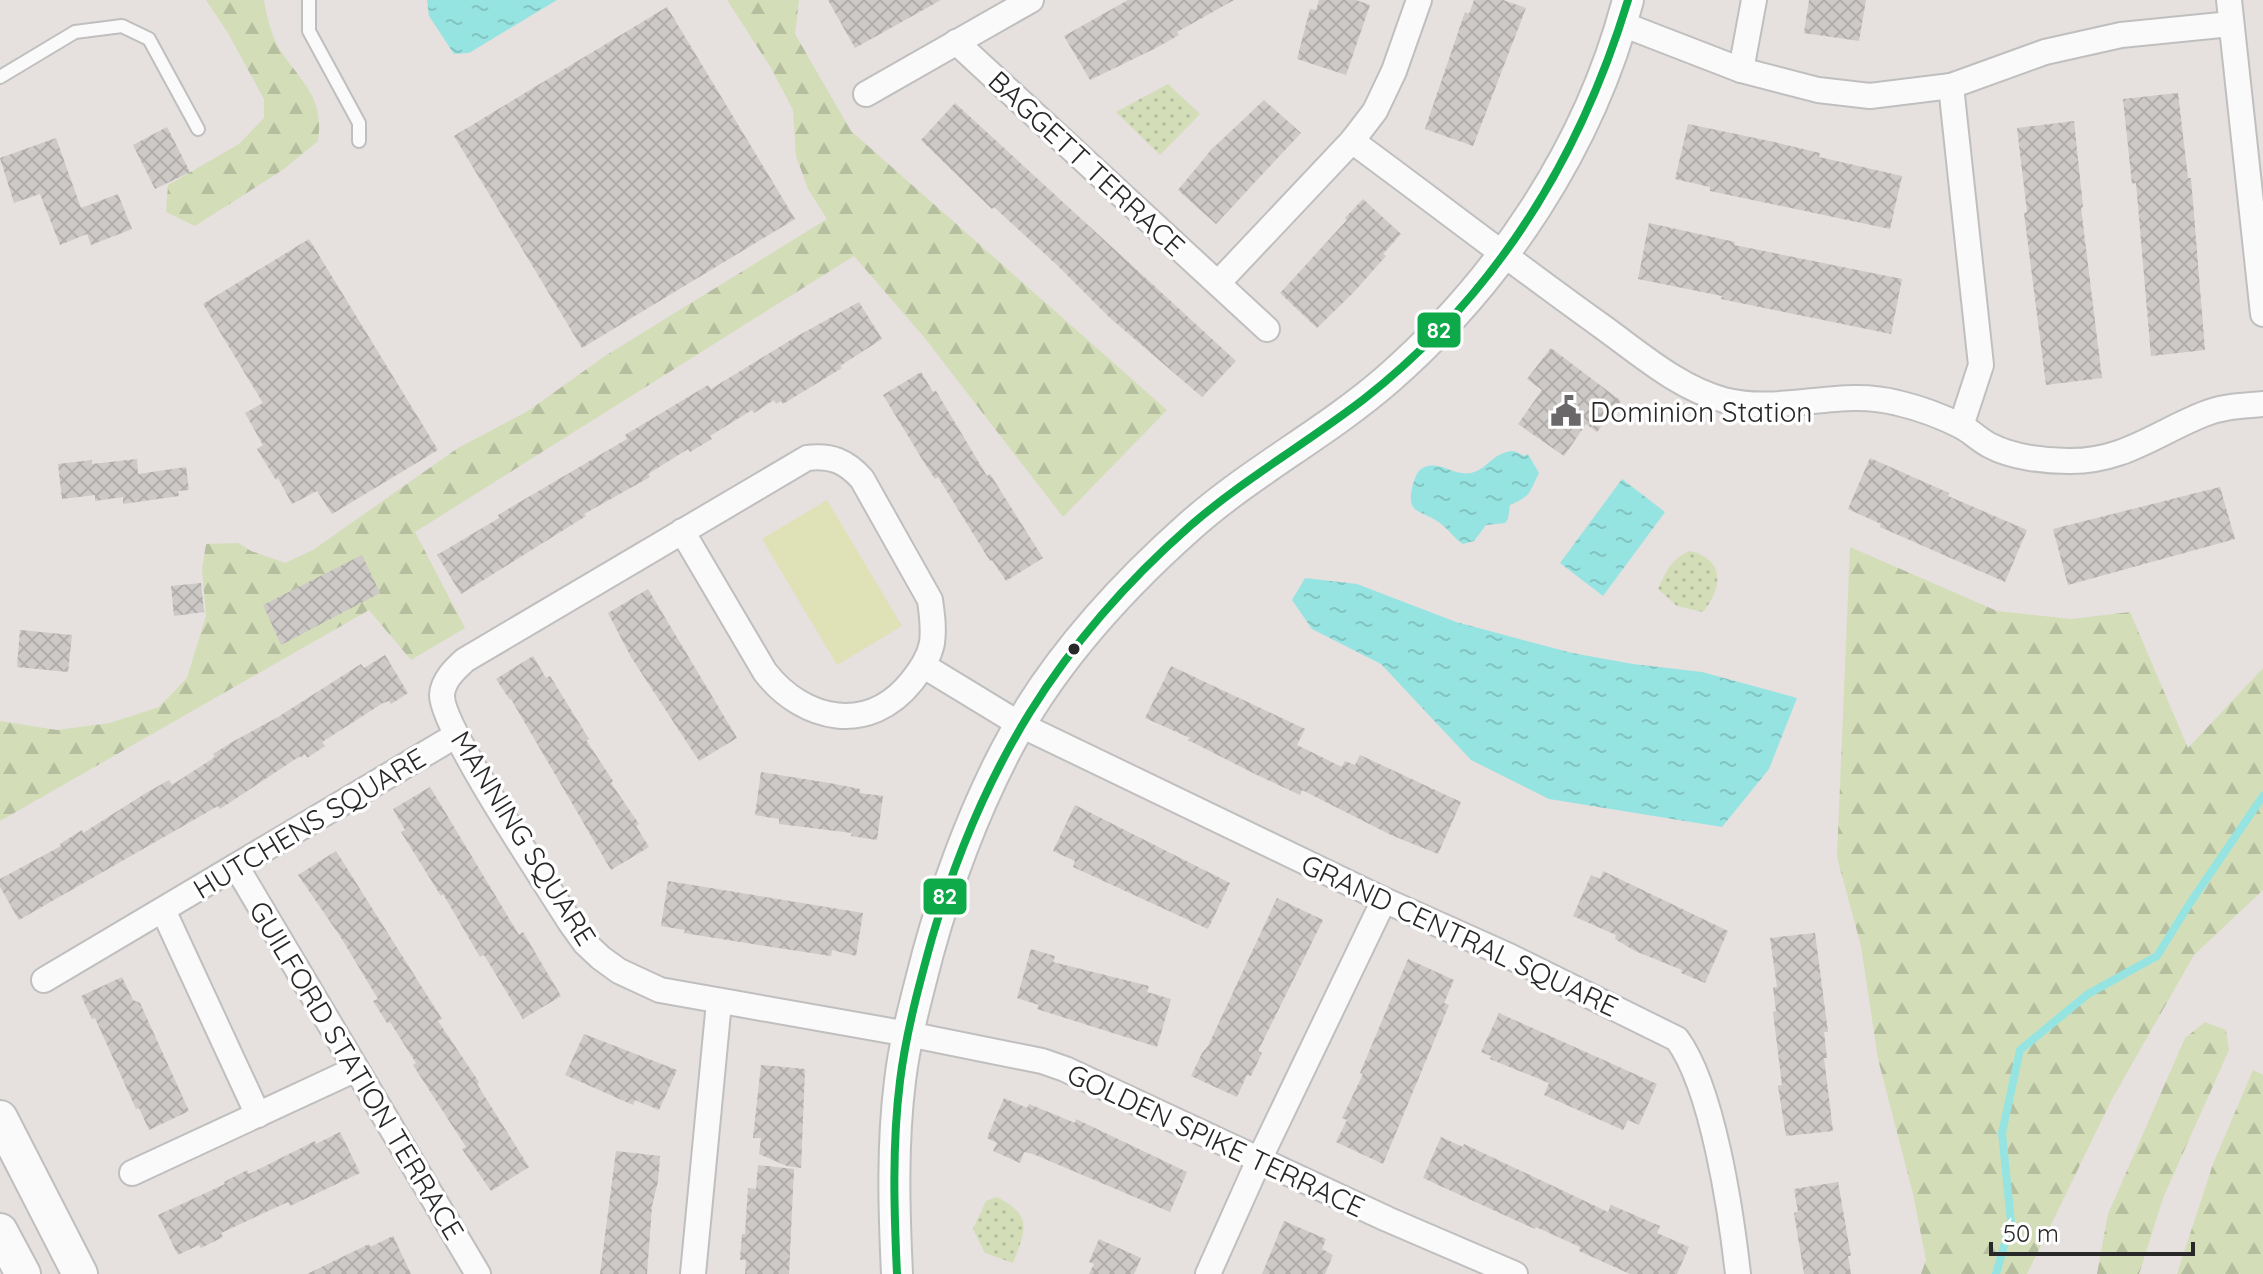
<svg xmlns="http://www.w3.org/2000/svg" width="2263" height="1274" viewBox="0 0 2263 1274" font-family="Quicksand,sans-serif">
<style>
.forest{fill:url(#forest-firs)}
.park{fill:url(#park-dots)}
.pitch{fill:#dfe2b7}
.water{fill:url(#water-ripples)}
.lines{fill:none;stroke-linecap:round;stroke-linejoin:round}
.stream{stroke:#96e4e2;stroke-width:8}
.building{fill:url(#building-cross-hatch)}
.service-casing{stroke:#c0bfbf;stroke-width:16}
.minor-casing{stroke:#c0bfbf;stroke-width:28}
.tertiary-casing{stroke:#c0bfbf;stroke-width:34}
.secondary-casing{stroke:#c0bfbf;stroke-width:38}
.service{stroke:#fbfafa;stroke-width:12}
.minor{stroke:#fbfafa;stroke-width:24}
.tertiary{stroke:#fbfafa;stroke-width:30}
.secondary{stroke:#fbfafa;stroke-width:34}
.bus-1-casing{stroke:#fff;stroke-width:14}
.bus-1{stroke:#0eaa49;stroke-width:8}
.bus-dot{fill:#282828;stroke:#fff;stroke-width:3}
.labels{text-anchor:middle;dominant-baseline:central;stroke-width:7;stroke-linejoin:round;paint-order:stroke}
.street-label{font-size:28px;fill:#282828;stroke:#fff}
.poi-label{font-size:28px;fill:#282828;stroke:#fff;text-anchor:start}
.line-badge{stroke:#fff;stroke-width:3}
.badge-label{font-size:22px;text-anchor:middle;font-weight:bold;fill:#fff}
</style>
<defs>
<pattern id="forest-firs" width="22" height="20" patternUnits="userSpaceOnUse" patternTransform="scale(2)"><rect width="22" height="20" fill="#d3deb9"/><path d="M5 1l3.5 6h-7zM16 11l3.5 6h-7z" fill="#b5be9f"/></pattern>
<pattern id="park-dots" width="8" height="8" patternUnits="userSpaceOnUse" patternTransform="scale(2)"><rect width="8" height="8" fill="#d3deb9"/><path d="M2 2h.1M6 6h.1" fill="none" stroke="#b5be9f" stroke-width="1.8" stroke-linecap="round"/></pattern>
<pattern id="water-ripples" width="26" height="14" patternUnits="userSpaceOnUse" patternTransform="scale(2)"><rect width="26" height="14" fill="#96e4e2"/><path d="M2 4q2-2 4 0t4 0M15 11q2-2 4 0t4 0" fill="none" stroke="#81c4c2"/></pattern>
<pattern id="building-cross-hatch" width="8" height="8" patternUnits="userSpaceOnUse" patternTransform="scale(2)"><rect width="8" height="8" fill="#cdc9c7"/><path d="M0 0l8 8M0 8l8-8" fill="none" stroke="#b0adab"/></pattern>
</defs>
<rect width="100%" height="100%" fill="#e6e0de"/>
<g class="forest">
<path d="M206 0H264C267 18 272 38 282 53 304 85 324 98 318 141L284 169 195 226 166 212 168 185 239 144 264 118V99L228 33Z"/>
<path d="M727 0H799L795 34 851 131 1167 410 1063 517 924 337 854 256 415 532 465 628 411 660 369 610 0 821V721L57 730 110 723 159 707 187 678 206 616 202 569 206 544 238 543 251 551 285 563 313 550 458 448 528 411 605 356 827 219 808 189 796 156 793 110 771 68Z"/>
<path d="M1850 547 1997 611 2071 619 2130 612 2188 748 2263 668V890L2194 955 2112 1099 2027 1274H1921L1926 1260 1913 1194 1878 1059 1861 946 1837 857Z"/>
<path d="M2205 1022 2226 1030 2229 1050 2163 1198 2139 1274H2097L2108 1214 2185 1038Z"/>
<path d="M2253 1070 2263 1075V1274H2177L2213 1164Z"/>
</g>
<g class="park">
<path d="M1168 84 1200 114 1160 155 1116 112Z"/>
<path d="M1690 551C1725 559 1723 587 1703 612L1677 606 1658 589C1666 571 1672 558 1690 551Z"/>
<path d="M997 1197C1033 1216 1026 1229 1013 1263L985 1253 973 1229 986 1201Z"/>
</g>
<path class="pitch" d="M827 500 902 626 837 665 762 539Z"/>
<g class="water">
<path d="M427 0H557L469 53 454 54 429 16Z"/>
<path d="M1514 451 1524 456 1528 454 1539 473C1529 492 1532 496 1510 505L1508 519 1505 523 1486 525 1474 541 1463 544C1453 538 1449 529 1440 523 1420 509 1405 515 1413 484 1416 475 1418 468 1428 466 1443 463 1455 476 1471 473 1490 468 1492 452 1514 451Z"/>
<path d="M1622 479 1665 512 1603 596 1560 563Z"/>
<path d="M1305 578 1357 584 1456 622 1572 653 1633 664 1702 672 1797 698 1769 769 1722 827 1549 799 1471 760 1381 664 1312 629 1292 600Z"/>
</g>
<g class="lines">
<path class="stream" d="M1996 1274 2011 1222 2002 1133 2020 1050 2088 994 2157 956 2190 903 2263 796"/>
</g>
<g class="building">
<path d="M828 0H941L855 48Z"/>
<path d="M1128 0H1234L1177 32 1179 35 1156 48 1090 80 1064 36Z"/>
<path d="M1319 0H1356L1370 5 1346 75 1297 59 1310 9 1316 10Z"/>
<path d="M1474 0H1503L1526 8 1473 146 1425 129 1465 12 1469 14Z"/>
<path d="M1809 0H1866L1859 41 1804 33Z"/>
<path d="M667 7 795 219 582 348 454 136Z"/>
<path d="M2178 93 2188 178H2191L2205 350 2151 356 2136 183 2132 184 2123 99Z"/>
<path d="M1264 100 1301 133 1216 224 1178 190 1211 150Z"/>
<path d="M955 103 1236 361 1202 397 1109 317 1059 267 994 207 992 209 921 140Z"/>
<path d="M2074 121 2083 207 2081 208 2102 378 2046 385 2024 213 2027 212 2017 128Z"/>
<path d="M1688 124 1774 142 1820 153 1819 157 1902 176 1890 229 1710 191V187L1675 179Z"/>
<path d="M167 127 190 172 155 189 133 145Z"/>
<path d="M56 138 81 208 118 194 132 229 91 245 87 234 60 245 40 194 14 203 0 158Z"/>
<path d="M1363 199 1401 234 1383 254 1386 256 1353 293 1317 328 1280 293 1347 220 1345 218Z"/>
<path d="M1649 223 1735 242 1734 245 1902 279 1891 334 1721 299 1722 296 1638 279Z"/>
<path d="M309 239 438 450 332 514 317 491 292 504 278 478 276 480 257 449 263 445 245 413 263 403 203 304Z"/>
<path d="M859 302 882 339 840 366 842 368 783 404 781 401 776 404 774 400 754 413 752 410 710 436 712 439 690 452 688 449 648 474 650 477 584 514 586 516 461 594 437 555 499 518 498 515 627 439 625 435 708 385 711 389 794 338Z"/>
<path d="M1551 348 1621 401 1597 432 1586 424 1564 456 1518 424 1542 390 1527 379Z"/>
<path d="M921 372 933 392 936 391 987 476 990 474 1043 558 1006 581 992 560 990 561 938 477 935 479 922 459 883 395Z"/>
<path d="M1870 458 1949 493 1948 496 2027 530 2005 582 1880 527 1881 524 1848 509Z"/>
<path d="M137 459 138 474 186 467 189 490 178 491 179 496 123 504V497L95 501V495L62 499 58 464 92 460V464Z"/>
<path d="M2220 487 2235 539 2068 585 2053 529Z"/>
<path d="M362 555 380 593 281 645 263 605Z"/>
<path d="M201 583 204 612 174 616 171 586Z"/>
<path d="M648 589 737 738 699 761 631 657 608 613Z"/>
<path d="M20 630 72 635 68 672 17 667Z"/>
<path d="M385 655 408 693 391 704 389 701 383 703 322 742 325 746 307 758 305 754 301 758 300 756 220 809 218 806 19 920 0 887V879L61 846 60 844 82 830 83 833 146 793 169 780 172 785 215 757 213 754 234 741 278 717 361 664 364 668Z"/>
<path d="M533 656 546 678 550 676 589 739 586 740 613 781 611 783 639 824 636 826 649 847 611 870 511 699 510 700 496 679Z"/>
<path d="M1171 666 1305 729 1297 745 1342 767 1345 761 1355 765 1360 755 1461 802 1438 854 1391 835 1302 790 1300 795 1257 775 1188 740 1190 738 1145 718Z"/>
<path d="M761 772 835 784 860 789V793L883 796 877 840 851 836 852 833 779 824V819L755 815Z"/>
<path d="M430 787 519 935 523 932 561 996 523 1019 484 955 480 957 443 894 441 896 401 832 405 830 393 809Z"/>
<path d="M1075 805 1230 883 1208 929 1073 867 1075 861 1053 851Z"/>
<path d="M336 851 442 1019 438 1021 479 1082 477 1084 529 1167 491 1191 462 1149 466 1147 413 1065 416 1063 390 1022 387 1023 373 1001 378 999 340 936 298 875Z"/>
<path d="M1603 871 1728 931 1705 983 1681 973 1682 970 1635 951 1615 939 1616 935 1573 916 1591 875 1600 879Z"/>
<path d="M668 881 863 913 856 956 832 950 831 956 759 945 684 933 685 930 661 926Z"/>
<path d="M1277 898 1323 920 1258 1051 1262 1053 1251 1076 1247 1075 1237 1097 1191 1076 1202 1053 1208 1046Z"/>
<path d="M1815 933 1828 1032H1824L1827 1058H1824L1833 1131 1786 1136 1778 1086 1782 1085 1773 1012 1776 1011 1773 987H1777L1770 938Z"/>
<path d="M1031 949 1055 956 1053 962 1149 986 1147 992 1171 999 1157 1047 1037 1009 1039 1005 1017 998Z"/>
<path d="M1408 959 1454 980 1444 1003 1449 1005 1383 1164 1336 1142 1347 1120 1342 1118 1363 1074 1360 1073Z"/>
<path d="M122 977 133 1000 140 1003 189 1111 149 1130 139 1108 136 1109 95 1018 92 1019 81 996Z"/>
<path d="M1499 1013 1657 1084 1639 1125 1628 1120 1623 1130 1544 1095 1549 1083 1490 1059 1491 1056 1481 1052Z"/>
<path d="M584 1034 677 1070 659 1110 635 1100 633 1105 565 1075Z"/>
<path d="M761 1065 805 1069 801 1168 787 1166 759 1154 761 1138H753Z"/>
<path d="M1004 1098 1027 1108 1029 1104 1075 1123 1076 1119 1187 1172 1170 1212 1033 1154 1024 1152 1020 1163 993 1151 997 1143 987 1138Z"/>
<path d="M340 1132 360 1173 290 1206 288 1202 266 1212 221 1233 223 1237 201 1248 199 1245 178 1255 158 1215 225 1184 224 1182 247 1170 249 1174 315 1141 316 1144Z"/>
<path d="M1441 1137 1463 1147 1464 1144 1608 1212 1611 1205 1660 1226 1657 1233 1689 1247 1677 1274H1630L1579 1251 1580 1247 1536 1227 1535 1229 1423 1178Z"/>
<path d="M616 1151 660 1156 658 1181 652 1206 647 1274H600Z"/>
<path d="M758 1165 794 1169 789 1274H745L746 1260H740L742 1234H745L748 1188 756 1189Z"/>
<path d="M1838 1182 1851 1256H1848L1851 1274H1804L1794 1213 1798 1212 1794 1189Z"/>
<path d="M1284 1221 1326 1239 1322 1249 1333 1255 1325 1274H1262Z"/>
<path d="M393 1236 411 1274H307L369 1244 370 1247Z"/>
<path d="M1099 1239 1141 1258 1134 1274H1089L1094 1264 1089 1262Z"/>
</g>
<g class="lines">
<defs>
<g id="service">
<path d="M309 0V31L359 123V141"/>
<path d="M0 77 75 32 122 26 149 39 198 129"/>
</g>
<g id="minor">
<path d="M2229 0 2263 314"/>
<path d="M1622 24 1741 70 1818 90 1870 96 1951 86 2045 52 2121 35 2231 24"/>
<path d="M956 42 1267 329"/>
<path d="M1741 70 1754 0"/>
<path d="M1951 86 1981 365 1961 426"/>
<path d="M866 94 1031 0"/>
<path d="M1352 141C1435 202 1516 265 1600 325 1638 352 1678 388 1724 400 1783 415 1840 387 1898 403 1919 408 1941 416 1961 426 1971 431 1980 441 1991 446 2012 457 2044 461 2068 461 2123 462 2156 433 2204 414 2223 406 2243 406 2263 404"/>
<path d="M1218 283 1352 141 1375 111 1394 71 1419 0"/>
<path d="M682 531 765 672C804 722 869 735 912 681 921 669 929 658 932 643 934 628 932 614 930 600L862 479C846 461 831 455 807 458L465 660C455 669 443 680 442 695 441 727 547 885 570 922L585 943 601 958 619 971 660 990 908 1034 1042 1061 1065 1069 1387 1219 1515 1274"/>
<path d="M924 666 1021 725 1384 900 1509 956 1677 1039C1713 1088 1731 1212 1738 1274"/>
<path d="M236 866 478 1274"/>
<path d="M163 910 258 1115"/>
<path d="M44 980 455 736"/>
<path d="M132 1173 356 1069"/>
<path d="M693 1274 719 1002"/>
<path d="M1208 1274 1259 1160 1384 900"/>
</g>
<path id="tertiary" d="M897 1274C894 1210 892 1145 900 1081 905 1038 917 996 928 953 947 884 972 816 1005 752 1049 666 1118 590 1190 526 1252 471 1326 433 1388 379 1501 280 1590 146 1628 0"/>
<g id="secondary">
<path d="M0 1118 80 1274"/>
<path d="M0 1231 23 1274"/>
</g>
</defs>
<use href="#service" class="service-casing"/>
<use href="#minor" class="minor-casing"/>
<use href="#tertiary" class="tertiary-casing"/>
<use href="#secondary" class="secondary-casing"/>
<use href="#service" class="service"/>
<use href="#minor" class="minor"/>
<use href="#tertiary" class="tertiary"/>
<use href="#secondary" class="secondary"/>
<defs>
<path id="bus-1" d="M897 1274C894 1210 892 1145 900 1081 906 1033 919 985 932 938 981 770 1058 642 1190 526 1244 479 1307 443 1364 399 1495 296 1580 158 1628 0"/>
</defs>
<use href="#bus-1" class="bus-1-casing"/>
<use href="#bus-1" class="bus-1"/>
</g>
<defs>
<symbol id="civic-bare" viewBox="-9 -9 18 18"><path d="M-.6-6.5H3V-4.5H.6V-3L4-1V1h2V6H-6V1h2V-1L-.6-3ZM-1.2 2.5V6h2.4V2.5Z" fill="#6a6868" stroke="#fff" stroke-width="2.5" paint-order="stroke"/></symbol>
</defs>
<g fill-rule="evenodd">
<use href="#civic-bare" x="1544" y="389" width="44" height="44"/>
</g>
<circle class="bus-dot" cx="1074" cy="649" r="7"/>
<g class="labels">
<g class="street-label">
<text transform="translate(1087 163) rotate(43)">BAGGETT TERRACE</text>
<text transform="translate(309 823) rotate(-31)">HUTCHENS SQUARE</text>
<text transform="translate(524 838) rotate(58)">MANNING SQUARE</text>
<text transform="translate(1460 935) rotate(25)">GRAND CENTRAL SQUARE</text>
<text transform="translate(357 1070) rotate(59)">GUILFORD STATION TERRACE</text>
<text transform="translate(1216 1140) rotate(25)">GOLDEN SPIKE TERRACE</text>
</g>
<g class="poi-label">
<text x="1590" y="411">Dominion Station</text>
</g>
</g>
<g class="line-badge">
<rect x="1416" y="311" width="46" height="38" rx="8" fill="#0eaa49"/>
<rect x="922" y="877" width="46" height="39" rx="8" fill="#0eaa49"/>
</g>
<g class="badge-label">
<text x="1439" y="338">82</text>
<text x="945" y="904">82</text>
</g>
<path d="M1991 1242v12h202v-12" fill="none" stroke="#282828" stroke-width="4"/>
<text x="2003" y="1242" font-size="24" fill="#282828" stroke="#ffffff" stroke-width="6" paint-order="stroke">50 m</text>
</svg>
